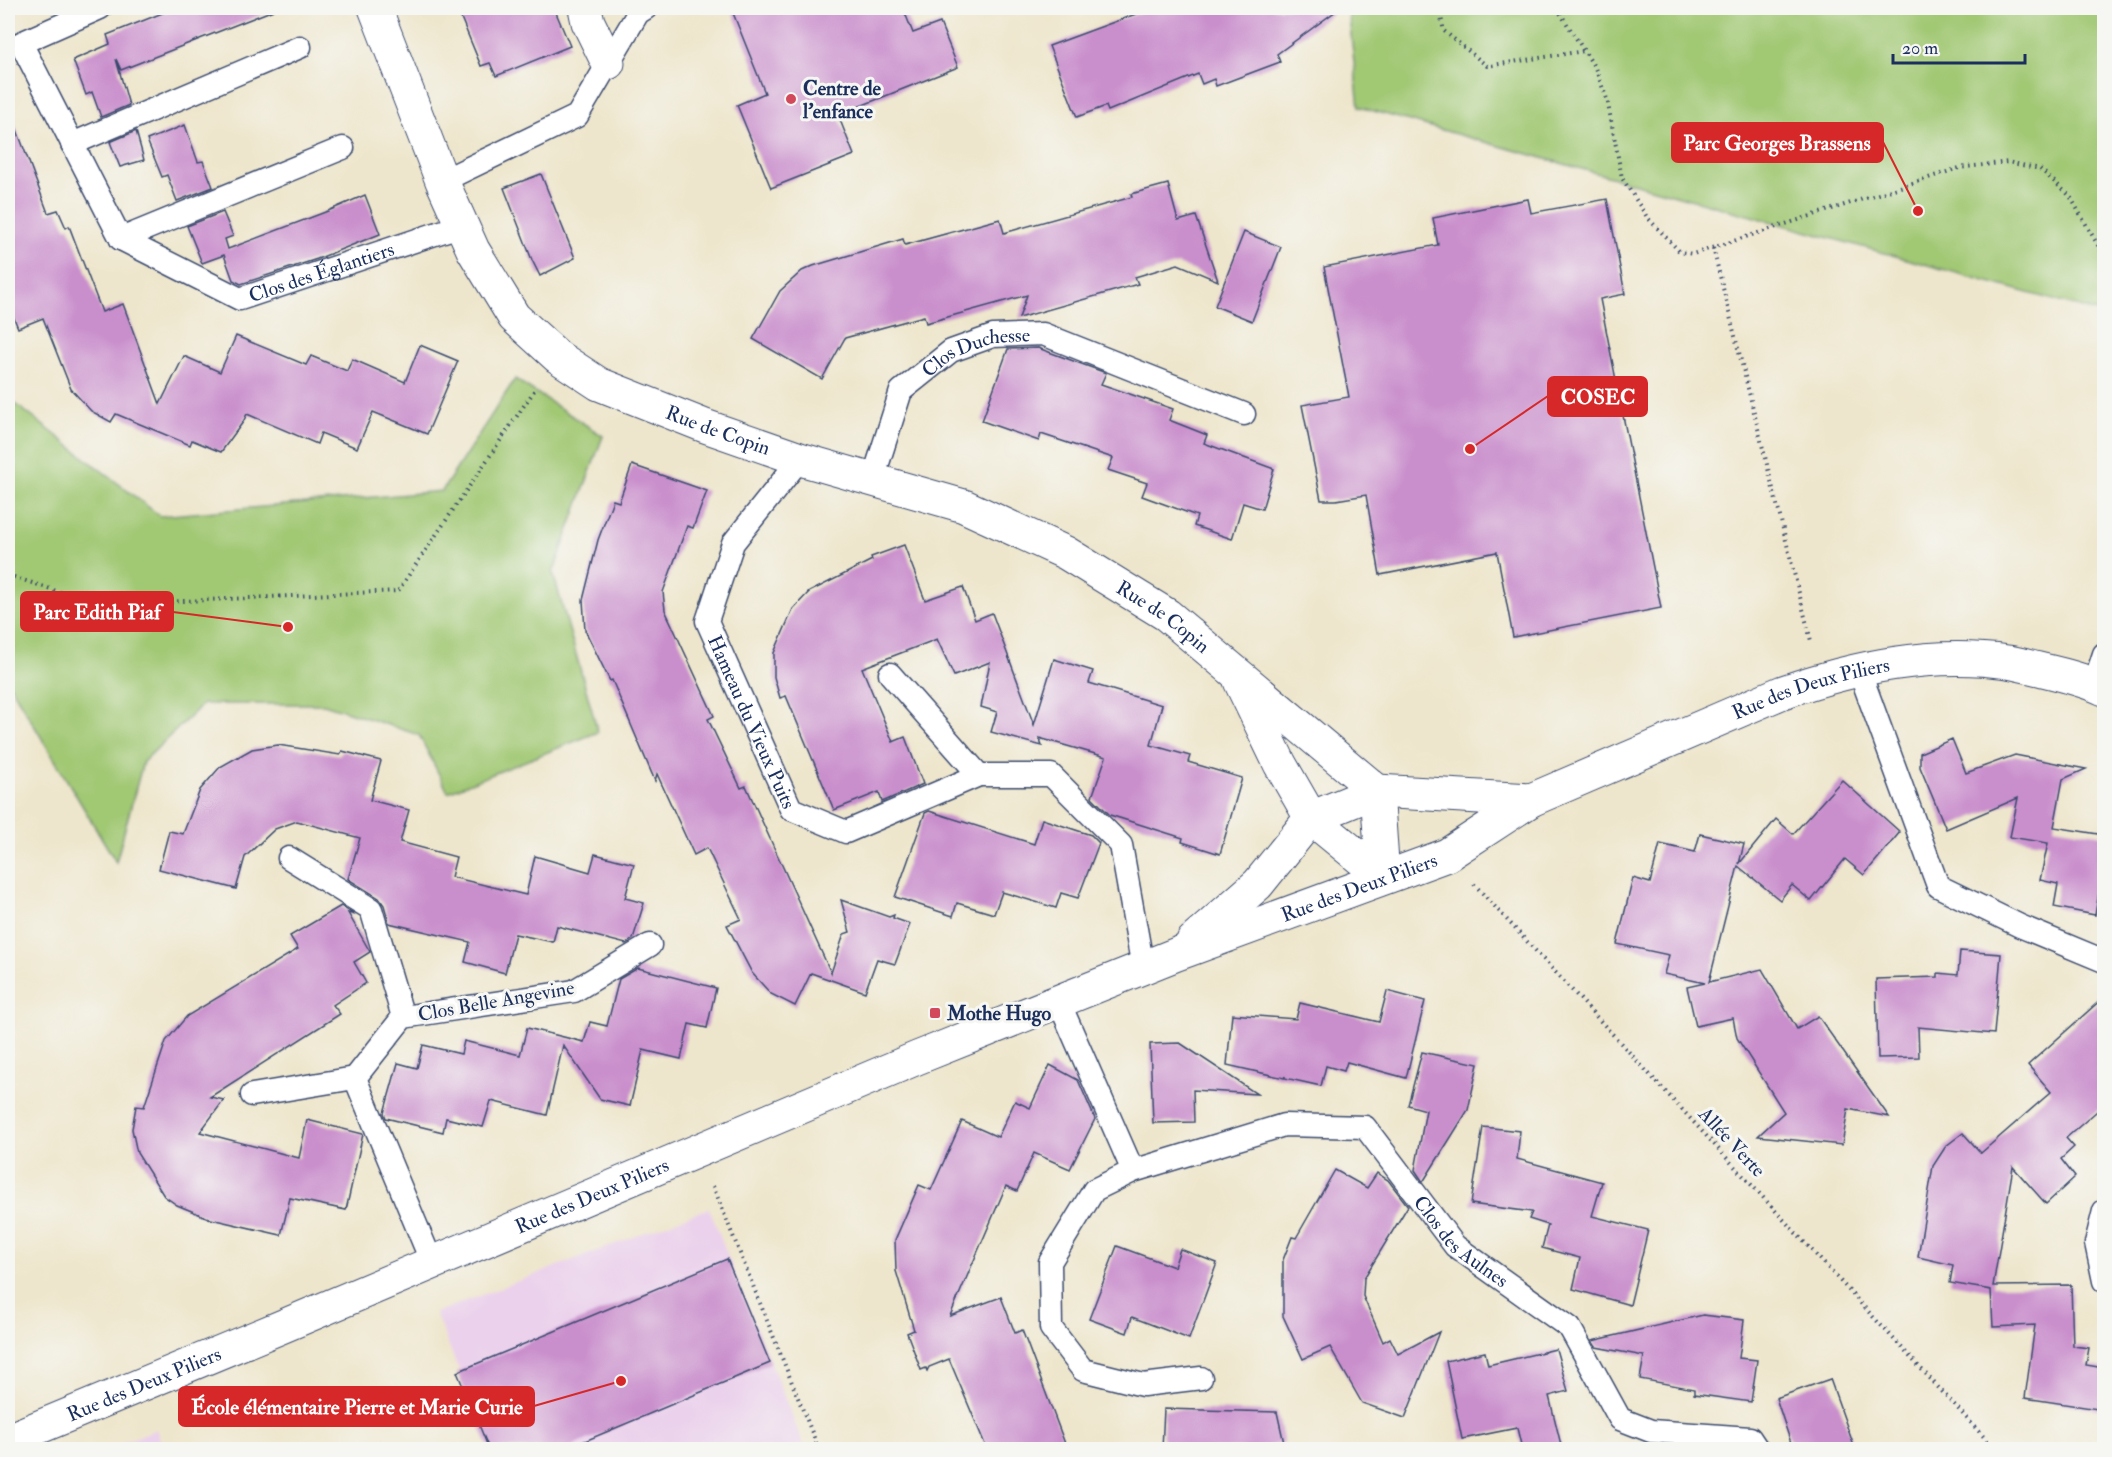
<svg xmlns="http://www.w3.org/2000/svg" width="2112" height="1457" viewBox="0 0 2112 1457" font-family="'IM FELL Double Pica',serif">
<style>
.built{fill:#ebd1ec}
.green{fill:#a1c873;stroke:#5e7c68;stroke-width:1.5}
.building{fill:#c98ecc}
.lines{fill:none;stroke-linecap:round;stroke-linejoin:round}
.lane-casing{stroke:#3b4a6e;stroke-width:25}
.street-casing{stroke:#3b4a6e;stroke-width:35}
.path{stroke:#3b4a6e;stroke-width:4;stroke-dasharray:1.5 4.5;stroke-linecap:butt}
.lane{stroke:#fff;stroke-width:22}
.street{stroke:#fff;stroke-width:33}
.poi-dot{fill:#d1495b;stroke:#f6f6f2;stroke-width:2}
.labels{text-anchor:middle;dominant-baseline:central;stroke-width:6;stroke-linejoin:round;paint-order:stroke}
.poi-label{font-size:20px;font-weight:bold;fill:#1b2f5e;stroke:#f6f6f2;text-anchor:start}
.street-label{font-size:20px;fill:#1b2f5e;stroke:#f6f6f2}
.leader{fill:none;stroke:#d62828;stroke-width:2}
.callout-dot{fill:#d62828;stroke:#f6f6f2;stroke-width:2}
.callout{fill:#d62828;stroke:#d62828;stroke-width:2}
.callout-label{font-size:21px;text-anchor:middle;font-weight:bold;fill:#fff}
</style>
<rect width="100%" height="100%" fill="#f6f6f2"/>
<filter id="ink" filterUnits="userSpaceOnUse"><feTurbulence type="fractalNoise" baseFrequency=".0167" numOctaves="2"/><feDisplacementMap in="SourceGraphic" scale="12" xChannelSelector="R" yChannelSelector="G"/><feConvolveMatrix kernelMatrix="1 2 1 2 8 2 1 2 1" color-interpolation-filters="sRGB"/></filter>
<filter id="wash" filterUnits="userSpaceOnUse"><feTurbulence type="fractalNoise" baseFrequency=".008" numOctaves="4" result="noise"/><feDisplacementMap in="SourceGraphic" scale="24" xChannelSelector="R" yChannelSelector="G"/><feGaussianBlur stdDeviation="1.35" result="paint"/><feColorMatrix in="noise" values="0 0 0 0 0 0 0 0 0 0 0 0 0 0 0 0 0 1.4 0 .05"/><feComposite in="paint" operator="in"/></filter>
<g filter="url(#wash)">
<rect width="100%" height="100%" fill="#eee6cc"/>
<g class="built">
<path d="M709 1208 805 1449H492L435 1313Z"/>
<path d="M156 1429 164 1449H107Z"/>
</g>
<g class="green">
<path d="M1348 8H2104V314L1359 107Z"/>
<path d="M515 379 603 436 553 573 598 732 448 792 419 735 324 704H203L143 762 116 862 8 682V398L160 516 442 491Z"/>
</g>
<g id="blocks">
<g class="building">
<path d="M175 8 276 9 121 70 116 59 129 105 101 117 92 92 86 95 73 60 110 44 107 35Z"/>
<path d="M457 8H554L570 46 496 76 490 63 481 66Z"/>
<path d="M731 8H903L913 33 940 23 958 67 838 115 854 155 771 188 737 105 765 93Z"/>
<path d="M1152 8H1340L1277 54 1280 62 1216 86 1214 79 1202 84 1198 74 1108 111 1106 106 1077 117 1049 46Z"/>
<path d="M11 114 48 213 58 210 66 228 69 226 102 312 123 304 160 404 184 356 220 372 236 336 306 365 311 356 347 371 352 359 405 382 420 345 458 361 427 434 373 412 357 448 321 433 317 444 247 414 243 422 221 452 192 440 190 445 116 414 111 422 91 411 71 389 43 318 18 328 8 303V115Z"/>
<path d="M185 125 198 162 203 161 213 187 177 201 167 175 162 177 147 140Z"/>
<path d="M136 131 144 160 120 167 110 142Z"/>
<path d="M541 174 575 258 540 276 532 260 504 188Z"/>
<path d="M1168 184 1178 221 1196 216 1218 281 1178 264 1135 277 1138 284 1019 318 1027 295 926 323 924 316 845 338 822 379 753 339 780 291 802 271 813 266 903 239 905 245 1000 219 1004 233 1132 197 1131 194Z"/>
<path d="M365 195 380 234 317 259 241 284 233 280 224 255 202 263 187 226 223 212 233 236 225 239 228 249 328 211Z"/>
<path d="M1528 199 1531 213 1607 199 1625 294 1600 299 1661 608 1513 637 1497 552 1380 575 1366 495 1336 500H1321L1302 405 1349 397 1324 267 1438 245 1433 218Z"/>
<path d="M1244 232 1281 247 1252 321 1215 306Z"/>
<path d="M1038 348 1106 373 1101 384 1173 409 1169 420 1207 435 1204 443 1274 469 1262 509 1243 503 1232 539 1194 526 1197 516 1142 496 1147 483 1108 470 1113 458 1041 434 1039 441 982 421 1008 349Z"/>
<path d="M632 465 707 491 693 528 687 526 663 592 665 610 714 716 708 719 741 788 746 786 831 973 844 934 850 932 841 900 889 917 894 915 893 918 910 924 895 964 877 959 865 992 811 973 795 1006 771 994 752 973 727 925 741 919 707 848 694 855 657 774 655 781 612 680 610 681 585 630 583 600 598 540 613 500 619 502Z"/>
<path d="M904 545 925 600 963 587 975 620 992 613 1034 725 1054 659 1093 671 1089 683 1162 705 1151 745 1190 756 1188 762 1242 778 1220 854 1182 842 1183 838 1110 815 1092 797 1106 757 1039 738 1042 746 991 732 997 712 981 707 990 662 954 676 937 639 862 668 893 742 905 737 923 784 882 802 879 792 834 810 786 696 780 698 774 677V653L793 609 809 592 872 560 871 557Z"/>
<path d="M1952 739 1966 773 2015 755 2086 769 2063 779 2054 827 2104 835V864L2095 915 2054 907 2058 884 2040 880 2048 843 2010 837 2018 798 1946 829 1920 767V753Z"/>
<path d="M278 745 340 755 342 751 381 761 370 800 409 810 400 842 456 857 451 877 526 895 535 856 590 872 595 854 634 864 625 898 644 903 633 939 626 944 557 926 553 942 515 934 505 973 465 962 470 942 389 923 384 905 379 898 348 879 360 838 297 821 275 829 245 857 236 889 159 869 169 831 183 834 200 790 220 767 252 749Z"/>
<path d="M1842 780 1900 832 1864 875 1845 859 1811 901 1792 885 1780 900 1738 866 1709 982 1762 969 1797 1029 1818 1016 1889 1117 1848 1109 1842 1145 1758 1136 1784 1112 1737 1038 1733 1018 1696 1026 1687 987 1705 983 1664 974 1669 955 1617 944 1633 878 1650 883 1660 844 1695 852 1700 834 1744 844 1739 864 1776 819 1793 834Z"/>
<path d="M929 811 1034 844 1042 819 1091 835 1099 843 1078 898 1061 893 1056 908 1002 892 994 914 957 903 953 916 895 897 925 813Z"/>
<path d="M341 906 355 915 348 913 369 950 370 952 354 962 366 983 333 1005 340 1014 210 1097 224 1100 200 1132 299 1158 307 1120 363 1134 346 1210 290 1198 281 1235 211 1219 177 1205 164 1196 137 1153 132 1129 136 1106 144 1107 166 1041 187 1016 298 949 290 936Z"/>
<path d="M1960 951 2001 954 1994 1034 1918 1027 1919 1057 1878 1058 1876 979 1938 977V973L1958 975Z"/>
<path d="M638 968 716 988 707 1028 689 1024 681 1059 643 1050 630 1106 600 1099 563 1045 547 1115 491 1101 483 1127 446 1118 443 1132 386 1118 384 1113 398 1063 417 1068 423 1045 461 1054 464 1041 520 1055 527 1028 584 1042 590 1022 607 1026 619 979Z"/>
<path d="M1387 991 1425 1001 1406 1078 1347 1062 1344 1071 1326 1066 1321 1086 1285 1078V1076L1284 1078 1227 1065 1232 1014 1296 1019 1300 1003 1379 1022Z"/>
<path d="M2104 997V1105L2066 1138 2074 1147 2061 1159 2075 1177 2046 1204 2013 1167 1993 1286 2071 1285 2073 1346 2089 1348 2086 1365 2104 1368V1410L2025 1398 2035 1325 1993 1327 1991 1290 1950 1283 1953 1265 1918 1257 1933 1166 1946 1146 1963 1133 1981 1153 2051 1092 2028 1065Z"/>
<path d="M1180 1043 1257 1094 1193 1090 1194 1122 1153 1123 1150 1044Z"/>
<path d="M1422 1052 1478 1064 1468 1110 1423 1182 1415 1170 1426 1110 1408 1105Z"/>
<path d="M1050 1065 1078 1080 1095 1119 1070 1169 1034 1153 1017 1191 1006 1186 950 1316 1001 1297 1015 1333 1022 1330 1067 1449H987L949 1359 929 1367 927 1371 926 1368 921 1370 907 1333 914 1330 896 1271 895 1240 919 1185 931 1190 962 1121 998 1137 1015 1101 1030 1108Z"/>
<path d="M1483 1127 1520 1131 1517 1159 1602 1182 1592 1216 1648 1230 1630 1305 1573 1289 1580 1258 1542 1248 1548 1225 1529 1219 1532 1212 1471 1204Z"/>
<path d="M1335 1170 1367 1188 1377 1173 1388 1180 1408 1206 1364 1278 1363 1296 1383 1342 1390 1338 1398 1354 1439 1332 1405 1418 1362 1403 1330 1347 1303 1359 1283 1316V1260L1292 1237 1296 1238Z"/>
<path d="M1117 1246 1174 1267 1180 1249 1217 1263 1189 1339 1132 1317 1127 1333 1089 1319Z"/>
<path d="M727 1259 770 1363 566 1449H489L457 1372Z"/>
<path d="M1703 1315 1744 1320 1739 1358 1757 1360 1751 1402 1694 1394V1389L1640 1379 1644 1356 1596 1347 1592 1341Z"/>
<path d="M1556 1349 1568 1391 1549 1396 1562 1449H1522L1517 1428 1462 1439 1446 1361 1485 1352 1488 1365Z"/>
<path d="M1830 1379 1855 1449H1793L1776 1398Z"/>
<path d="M1164 1409 1277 1412 1284 1443 1253 1449H1162Z"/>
</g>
</g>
</g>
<g filter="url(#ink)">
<use href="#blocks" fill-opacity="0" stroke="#3b4a6e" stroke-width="1.5"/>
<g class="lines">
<defs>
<g id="lane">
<path d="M100 8 21 43 121 239"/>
<path d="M72 144 300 47"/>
<path d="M442 181 577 116 638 13 646 8"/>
<path id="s1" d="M121 239 240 299 462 225"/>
<path d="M121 239 343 148"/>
<path id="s2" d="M800 459 733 543 707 621 791 809 846 832 979 775H1051L1121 845 1143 968"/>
<path id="s3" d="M873 479 901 391 951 351 993 336 1043 334 1244 414"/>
<path d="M1859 670 1938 886 2020 926 2104 961"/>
<path d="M890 674 979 775"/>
<path d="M2094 684 2104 654"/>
<path d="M289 858 371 909 403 1017"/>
<path d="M1059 1002 1133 1171"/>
<path d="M252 1095 355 1078"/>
<path d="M2104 1211 2096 1243 2104 1281"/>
<path d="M432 1263 355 1078 403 1017 574 991 650 945"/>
<path id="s4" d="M1201 1378 1143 1385 1083 1370 1051 1328 1050 1262 1094 1190 1133 1171 1284 1125 1365 1127 1455 1246 1570 1328 1620 1419 1651 1431 1750 1438 1758 1450"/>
</g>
<g id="street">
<path id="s5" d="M375 8 442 181 473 250 514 317 558 357 599 384 705 426 800 459 964 506 1066 553 1167 615 1377 791 1383 877"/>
<path d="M585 8 588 22 608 63"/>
<path d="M1240 681 1280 764 1311 818 1383 877"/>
<path d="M1193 941 1258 884 1311 818 1377 791 1531 800"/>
<path id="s6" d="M8 1440 281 1327 917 1058 1177 954 1447 855 1531 800 1783 692C1855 667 1931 651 2008 662 2019 664 2031 667 2043 670 2064 675 2085 680 2104 689"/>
</g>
</defs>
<use href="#lane" class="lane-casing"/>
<use href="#street" class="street-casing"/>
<g class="path">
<path d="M1439 8 1444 31 1487 66 1584 51"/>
<path d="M1557 8 1595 68 1607 99 1622 178 1647 217 1680 252 1693 254 1959 168 2008 162 2040 169 2070 196 2104 256"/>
<path d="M1713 248 1811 641"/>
<path d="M8 575 99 605 398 591 536 388"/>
<path d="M1474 884 1996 1450"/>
<path d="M713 1186 819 1450"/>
</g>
<use href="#lane" class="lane"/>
<use href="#street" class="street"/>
</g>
</g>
<g class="poi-dot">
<circle cx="791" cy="99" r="6"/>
<rect x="929" y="1007" width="12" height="12" rx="3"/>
</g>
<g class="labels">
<g class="poi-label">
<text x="803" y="88">Centre de<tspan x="803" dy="23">l'enfance</tspan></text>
<text x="947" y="1013">Mothe Hugo</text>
</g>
<g class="street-label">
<text stroke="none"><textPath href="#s1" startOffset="219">Clos des Églantiers</textPath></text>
<text stroke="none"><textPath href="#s3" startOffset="180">Clos Duchesse</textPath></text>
<text stroke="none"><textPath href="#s5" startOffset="576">Rue de Copin</textPath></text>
<text stroke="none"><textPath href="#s5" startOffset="1062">Rue de Copin</textPath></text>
<text stroke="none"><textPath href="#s6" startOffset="1956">Rue des Deux Piliers</textPath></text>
<text stroke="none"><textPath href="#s2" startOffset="300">Hameau du Vieux Puits</textPath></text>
<text stroke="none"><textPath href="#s6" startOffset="1460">Rue des Deux Piliers</textPath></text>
<text transform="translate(496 1001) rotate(-10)">Clos Belle Angevine</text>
<text transform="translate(1732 1142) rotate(47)">Allée Verte</text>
<text stroke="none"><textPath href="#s6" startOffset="633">Rue des Deux Piliers</textPath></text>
<text stroke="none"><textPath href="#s4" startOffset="756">Clos des Aulnes</textPath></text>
<text stroke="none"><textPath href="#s6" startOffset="147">Rue des Deux Piliers</textPath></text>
</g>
</g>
<path class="leader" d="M1918 211L1883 142M1470 449L1548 396M288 627L173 612M621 1381L534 1406"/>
<g class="callout-dot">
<circle cx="1918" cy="211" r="6"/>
<circle cx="1470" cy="449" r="6"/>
<circle cx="288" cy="627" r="6"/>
<circle cx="621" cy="1381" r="6"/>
</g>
<g class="callout">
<rect x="1672" y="123" width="211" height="39" rx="6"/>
<rect x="1548" y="377" width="99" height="39" rx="6"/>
<rect x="21" y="592" width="152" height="39" rx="6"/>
<rect x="179" y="1387" width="355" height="39" rx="6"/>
</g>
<g class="callout-label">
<text x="1777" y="150">Parc Georges Brassens</text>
<text x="1598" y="404">COSEC</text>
<text x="97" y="619">Parc Edith Piaf</text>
<text x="357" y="1414">École élémentaire Pierre et Marie Curie</text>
</g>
<rect width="2112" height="1457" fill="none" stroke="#f6f6f2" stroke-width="30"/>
<path d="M1893 54v9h132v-9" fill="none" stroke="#1b2f5e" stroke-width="3"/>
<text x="1902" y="54" font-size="18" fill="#1b2f5e" stroke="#f6f6f2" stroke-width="4.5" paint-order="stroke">20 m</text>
</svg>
